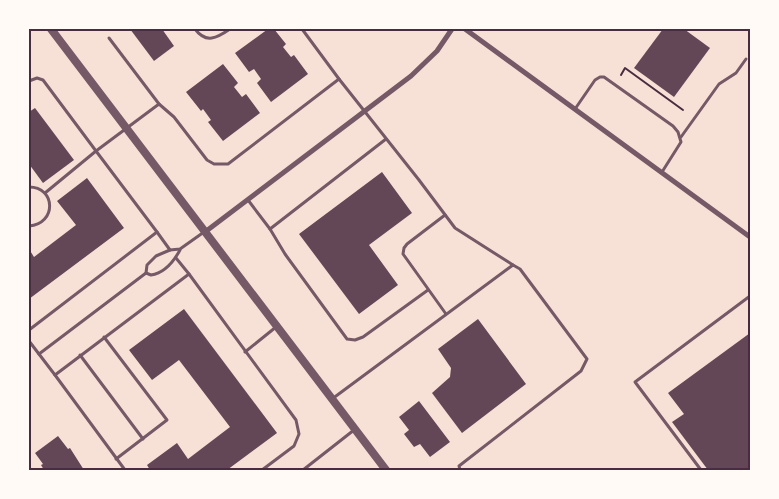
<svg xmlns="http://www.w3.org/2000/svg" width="779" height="499" viewBox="0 0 779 499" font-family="'PT Sans',sans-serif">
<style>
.building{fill:#644757}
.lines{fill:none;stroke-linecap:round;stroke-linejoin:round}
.path{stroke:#4a2c40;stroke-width:2}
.service{stroke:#755966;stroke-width:3}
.minor{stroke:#755966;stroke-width:5}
.tertiary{stroke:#755966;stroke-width:8}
.neatline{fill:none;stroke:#4a2c40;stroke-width:2}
</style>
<rect width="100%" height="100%" fill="#f7e1d7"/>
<g class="building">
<path d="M130 29H162L174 46 154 61Z"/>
<path d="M268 29H274L286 44 283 47 291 57 294 55 308 74 271 102 257 83 261 79 254 69 249 72 235 53Z"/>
<path d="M663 29H684L710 48 674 97 634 68Z"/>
<path d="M223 64 238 83 234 87 242 97 246 94 260 113 223 141 208 122 211 120 203 109 201 111 186 92Z"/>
<path d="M35 108 74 160 43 183 29 164V112Z"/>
<path d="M382 172 412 213 369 245 398 285 359 314 299 234Z"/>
<path d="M87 178 124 228 29 299V249L34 257 76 225 57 201Z"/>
<path d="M184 309 277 433 227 470H150L147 465 177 443 188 459 230 427 179 360 152 380 129 350Z"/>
<path d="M478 319 526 384 462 433 432 393 450 377 451 368 438 349Z"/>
<path d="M750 333V470H708L672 422 684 414 668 393Z"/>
<path d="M419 401 450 442 430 457 420 444 414 447 404 434 409 430 399 417Z"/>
<path d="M58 436 68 449 70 448 84 470H52L51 469 44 470 41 465 43 464 35 453Z"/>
</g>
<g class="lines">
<path class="path" d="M621 75 625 68 683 110"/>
<g class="service">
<path d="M195 29C206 44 217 38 230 29"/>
<path d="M109 38 159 104"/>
<path d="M339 79 419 180 455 228 513 265"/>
<path d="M29 81 37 78 43 80 96 151 45 193"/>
<path d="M575 109 595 80 600 77H604L673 126 678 132 681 142 662 172"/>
<path d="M681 137 719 84 736 73 746 59"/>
<path d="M386 139 270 229 285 254 347 339 355 340 363 337 428 290"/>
<path d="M29 187C56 187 57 224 29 226"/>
<path d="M248 200 270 229"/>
<path d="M445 215 407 244 404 248 403 254 446 314"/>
<path d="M157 232 170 250"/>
<path d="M176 258 189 274"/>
<path d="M146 273 151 275C165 273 174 261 180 250"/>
<path d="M29 330 157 232 96 151 159 104 174 117 207 160 214 164H228L339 79 302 29"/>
<path d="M104 337 167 420 116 459"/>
<path d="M29 341 55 375"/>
<path d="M245 352 276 327"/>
<path d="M39 354 146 273 147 265 156 256 170 250 180 249 204 232"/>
<path d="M80 355 143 439"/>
<path d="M332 399 513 265 520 269 587 359 581 371 459 466 460 470"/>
<path d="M125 470 55 375 189 274 296 420 299 434 294 446 262 470"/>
<path d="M303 470 354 430"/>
<path d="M701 470 635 382 750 296"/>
</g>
<g class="minor">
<path d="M465 29 750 237"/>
<path d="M205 232 411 76 437 51 452 29"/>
</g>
<path class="tertiary" d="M51 29 386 470"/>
</g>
<rect width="779" height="499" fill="none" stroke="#fffaf5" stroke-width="60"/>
<rect x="30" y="30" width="719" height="439" class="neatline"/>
</svg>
